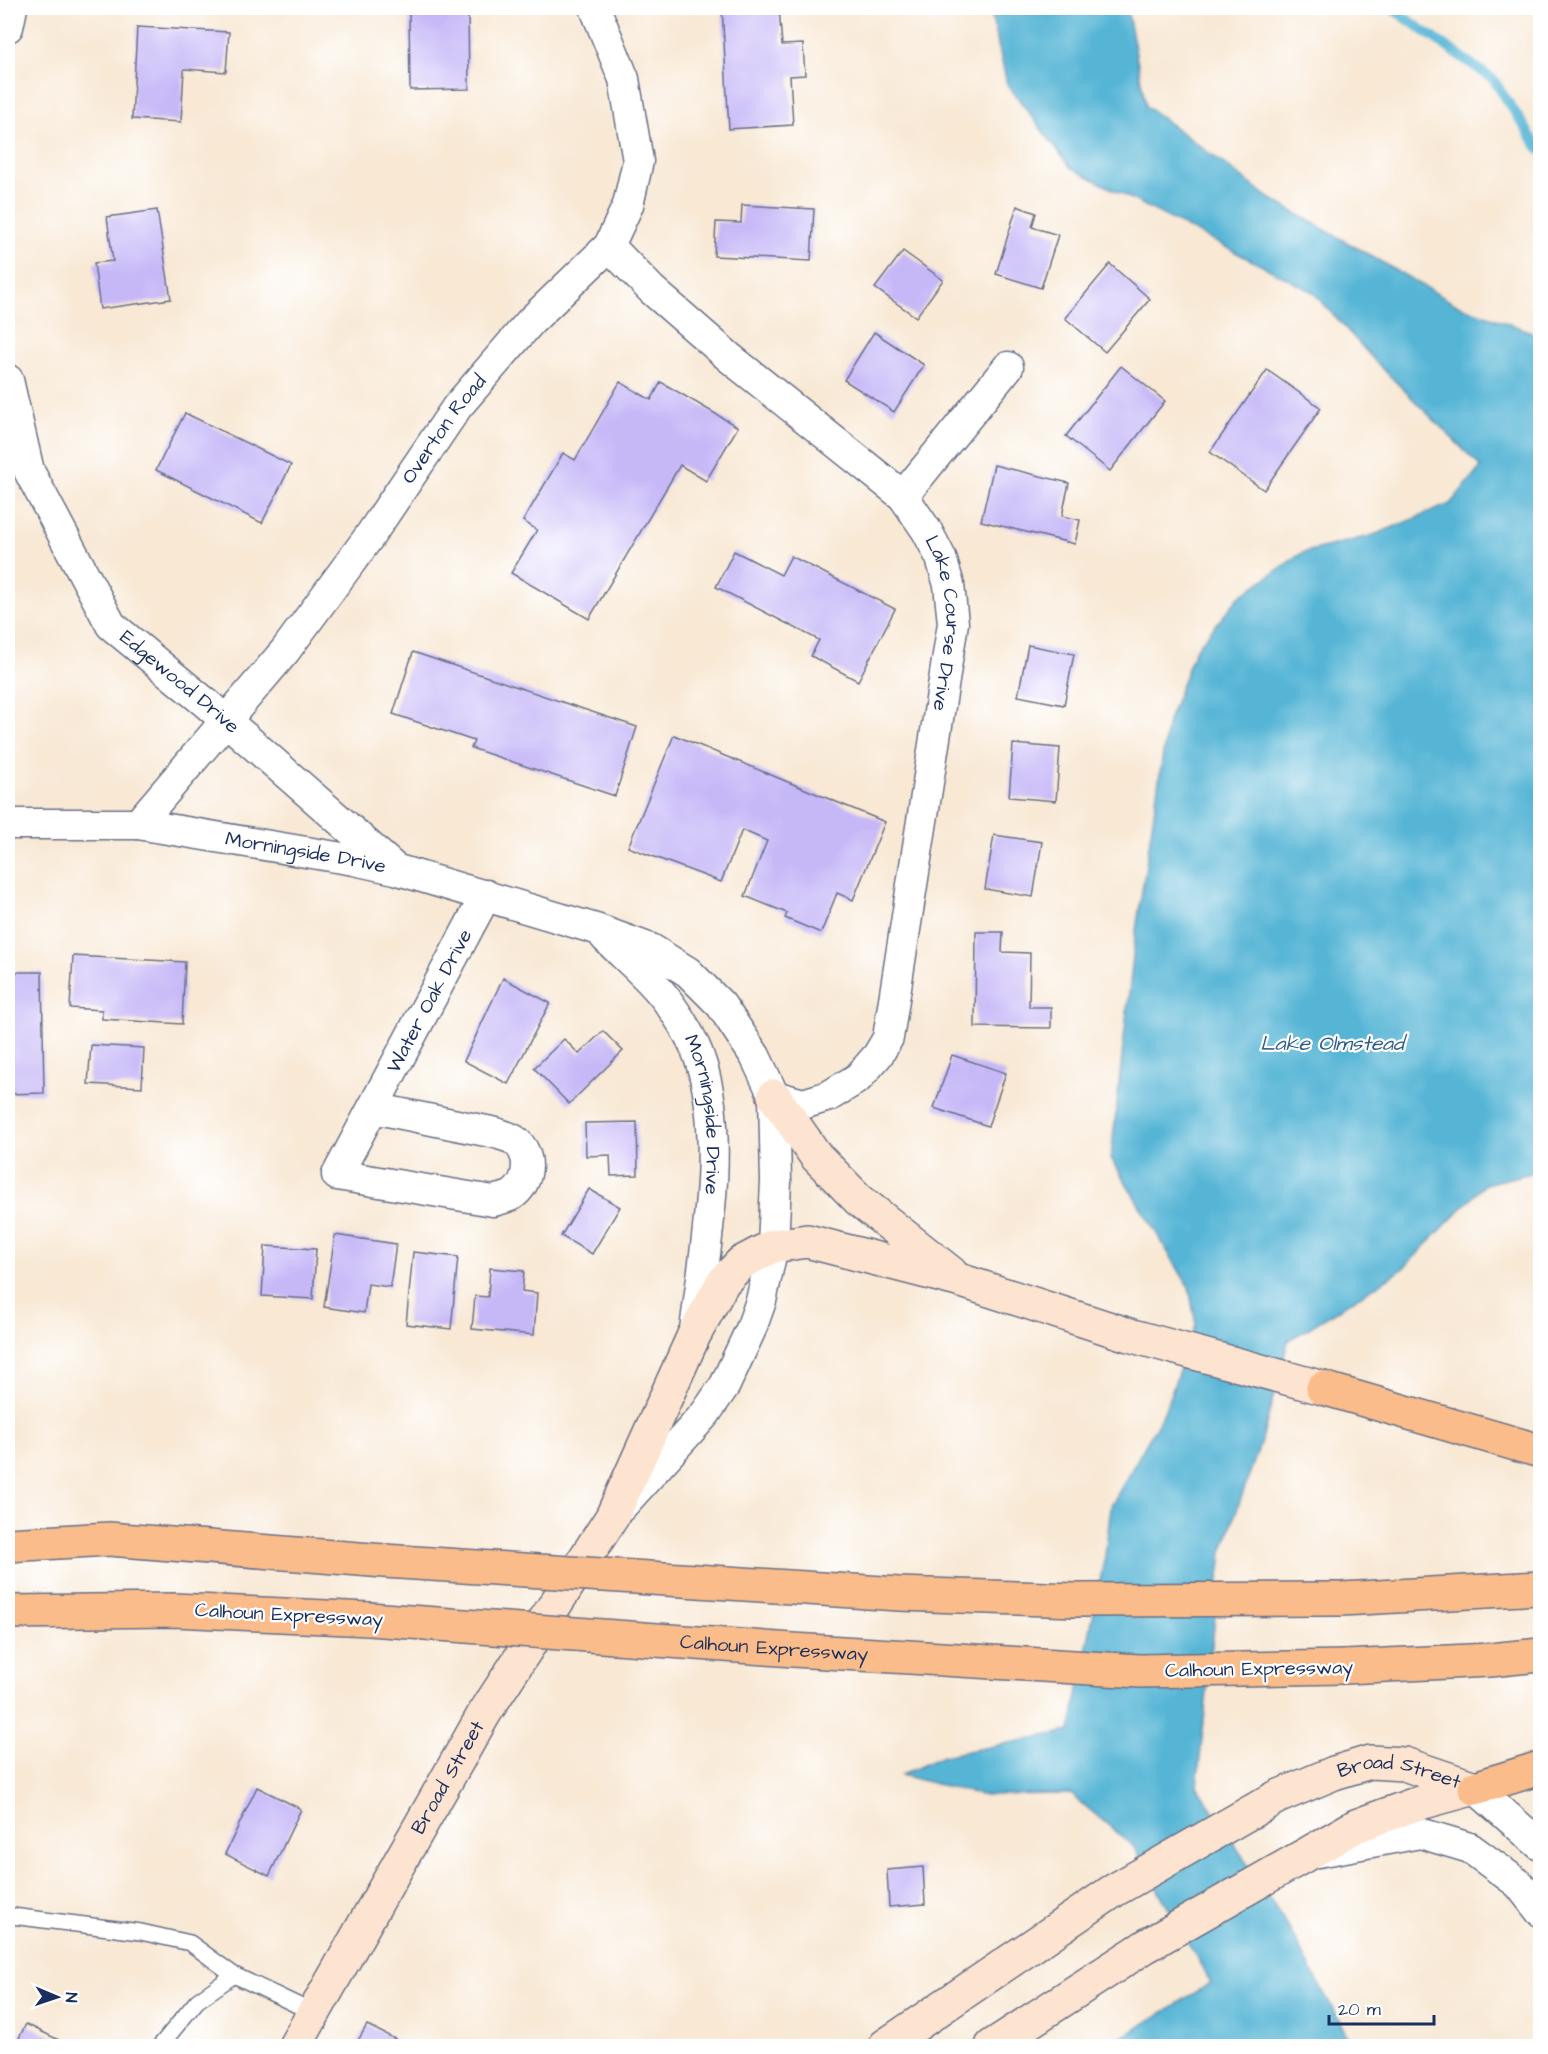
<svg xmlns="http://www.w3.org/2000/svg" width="1548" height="2054" viewBox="0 0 1548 2054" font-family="'Architects Daughter',sans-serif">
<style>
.water{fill:#57b5d5;stroke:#39729a;stroke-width:1.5}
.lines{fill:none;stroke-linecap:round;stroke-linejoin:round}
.stream{stroke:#57b5d5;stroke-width:10}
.building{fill:#c6b8f7}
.service-casing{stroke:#687087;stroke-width:18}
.minor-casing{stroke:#687087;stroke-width:33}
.secondary-casing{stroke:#687087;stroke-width:36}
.primary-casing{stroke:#687087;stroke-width:36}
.motorway-casing{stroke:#687087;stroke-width:36}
.service{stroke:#fff;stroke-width:15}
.minor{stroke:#fff;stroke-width:30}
.secondary{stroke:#fde4d0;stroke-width:33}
.primary{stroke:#f9bc8a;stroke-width:33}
.motorway{stroke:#f9bc8a;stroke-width:33}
.motorway-bridge-casing{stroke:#687087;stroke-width:36;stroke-linecap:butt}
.motorway-bridge{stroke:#f9bc8a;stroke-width:33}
.labels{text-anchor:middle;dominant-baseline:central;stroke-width:4.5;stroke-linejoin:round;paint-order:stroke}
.street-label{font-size:20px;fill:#1b2f5e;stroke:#fff}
.water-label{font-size:21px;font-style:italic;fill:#305e88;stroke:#fff}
</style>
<rect width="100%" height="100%" fill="#fff"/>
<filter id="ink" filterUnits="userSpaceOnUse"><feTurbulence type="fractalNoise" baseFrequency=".0167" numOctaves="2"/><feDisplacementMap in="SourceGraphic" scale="12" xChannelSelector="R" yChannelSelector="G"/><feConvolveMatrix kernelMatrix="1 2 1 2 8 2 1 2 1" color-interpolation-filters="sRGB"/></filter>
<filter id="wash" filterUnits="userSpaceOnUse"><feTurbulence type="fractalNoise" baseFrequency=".008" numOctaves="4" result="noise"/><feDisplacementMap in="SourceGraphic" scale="24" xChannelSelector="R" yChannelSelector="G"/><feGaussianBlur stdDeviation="1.35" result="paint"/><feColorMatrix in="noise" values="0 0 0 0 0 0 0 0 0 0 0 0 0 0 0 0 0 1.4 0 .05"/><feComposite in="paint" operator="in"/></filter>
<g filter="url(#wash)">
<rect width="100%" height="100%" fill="#f8e8d4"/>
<path class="water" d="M990 8H1127L1146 106 1271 199 1455 304 1540 335V1171L1485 1184 1403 1269 1288 1341 1263 1436 1222 1552 1197 1786 1288 1927 1353 2046H1108L1211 1983 1133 1846 1071 1794 980 1795 901 1775 943 1756 1070 1731 1105 1556 1111 1506 1164 1412 1196 1325 1189 1287 1111 1158 1135 937 1168 721 1195 650 1239 597 1302 553 1374 535 1450 504 1481 467 1376 362 1313 292 1071 168 1007 84Z"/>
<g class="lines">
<path class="stream" d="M1391 8 1493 79 1540 150"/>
</g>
<g id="blocks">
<g class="building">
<path d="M409 8H468L469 89 410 90Z"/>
<path d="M722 8H779L782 45 803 44 805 75 790 76 793 125 729 129Z"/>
<path d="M137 27 229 32 226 72 184 69 181 122 132 119Z"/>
<path d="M742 205 814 209 811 261 714 256 716 222 741 223Z"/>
<path d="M1017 206 1036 213 1032 227 1058 235 1041 288 996 274Z"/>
<path d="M157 210 171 299 100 309 94 263 113 261 107 217Z"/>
<path d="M903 251 943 280 916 317 875 288Z"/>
<path d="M1110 264 1150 299 1105 352 1065 318Z"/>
<path d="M874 332 924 365 894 412 844 380Z"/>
<path d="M1121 366 1165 401 1110 471 1066 436Z"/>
<path d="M1267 370 1321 408 1264 490 1210 452Z"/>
<path d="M620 382 651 400 661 382 738 427 706 481 680 465 589 619 511 573 537 530 523 521 563 453 575 460Z"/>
<path d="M185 413 291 465 262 523 156 470Z"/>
<path d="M994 465 1069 483 1062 516 1080 520 1075 544 981 521Z"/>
<path d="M734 551 781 575 791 556 895 609 858 681 811 656 819 640 716 587Z"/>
<path d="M1028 645 1074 654 1064 705 1018 696Z"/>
<path d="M413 652 637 727 615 796 471 748 474 741 393 714Z"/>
<path d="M674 735 885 822 853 900 837 893 821 933 785 918 787 913 745 896 767 841 742 830 721 882 628 847Z"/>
<path d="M1013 744 1060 748 1056 801 1009 797Z"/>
<path d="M994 835 1042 842 1033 897 985 889Z"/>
<path d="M976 932H1003L1002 952 1030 953 1029 1007H1051V1028L975 1027Z"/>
<path d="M73 956 185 962 182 1024 102 1019V1010L70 1008Z"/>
<path d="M8 972H42L44 1093 8 1094Z"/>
<path d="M503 978 550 1003 508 1084 464 1061Z"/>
<path d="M603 1031 623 1051 569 1104 534 1068 564 1039 579 1054Z"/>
<path d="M91 1045 144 1048 142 1087 88 1084Z"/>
<path d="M952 1055 1006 1073 988 1126 934 1108Z"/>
<path d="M637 1122 638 1175 611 1176 610 1155 586 1156 585 1123Z"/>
<path d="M589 1189 620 1207 592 1254 561 1236Z"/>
<path d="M335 1235 396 1244 390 1287 368 1284 364 1313 324 1307Z"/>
<path d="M265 1246 316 1249 313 1299 262 1296Z"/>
<path d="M413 1252 458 1257 451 1329 406 1324Z"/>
<path d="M490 1268 524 1271 522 1291 537 1293 534 1335 472 1329 475 1296 488 1297Z"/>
<path d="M257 1787 301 1809 269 1876 225 1854Z"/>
<path d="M923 1867 925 1904 889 1907 887 1870Z"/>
<path d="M26 2024 71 2046H15Z"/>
<path d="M367 2025 395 2039 392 2046H355Z"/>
</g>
</g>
</g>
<g filter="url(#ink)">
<use href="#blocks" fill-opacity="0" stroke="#687087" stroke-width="1.5"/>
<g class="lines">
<defs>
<g id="service">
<path d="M8 1918 12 1916 141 1932 190 1943 234 1975 314 2013"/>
<path d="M160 2046 197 2001 234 1975"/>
</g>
<g id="minor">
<path d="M8 27 12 8"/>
<path id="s1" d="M609 246 652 290 730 358 903 496 927 531 941 558 949 585 953 623 888 1038 878 1055 858 1078 829 1096 803 1104 774 1096"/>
<path id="s2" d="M8 380 29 471 111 625 207 704 393 867"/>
<path d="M903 496 1008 367"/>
<path id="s3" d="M8 824H138L354 860 395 869 596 929 651 949 688 972 721 1005 755 1056 774 1096 776 1181 773 1246 761 1301 751 1329 725 1385 705 1414 621 1507"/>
<path id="s4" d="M138 824 285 651 369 537 457 407 531 321 609 246 628 205 638 161 624 79 595 8"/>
<path id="s5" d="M605 937C627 959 654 981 671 1006 683 1023 695 1043 701 1063 726 1139 705 1251 695 1330"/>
<path id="s6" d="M373 1108 496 1133C501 1135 510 1137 514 1140 533 1153 530 1183 512 1195 507 1198 499 1199 493 1201L337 1175 486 895"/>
<path d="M1475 1788 1540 1845"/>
<path d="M1318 1852 1420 1833 1470 1848 1519 1884 1540 1911"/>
</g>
<g id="secondary">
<path d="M774 1096 816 1156 859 1200 951 1273"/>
<path id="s7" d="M295 2046 484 1714 612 1517 694 1335 723 1282 741 1263 773 1246 807 1241 962 1281 1129 1335 1323 1388"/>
<path id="s8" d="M885 2046 1113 1891 1277 1797 1334 1773 1370 1762 1404 1764 1475 1788"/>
<path d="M992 2046 1146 1946 1356 1826 1413 1805 1475 1788"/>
</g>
<g id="primary">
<path d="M1323 1388 1540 1451"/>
<path d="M1475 1788 1540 1768"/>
</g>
<g id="motorway">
<path d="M8 1545 109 1539 384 1561"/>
<path d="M1342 1599 1540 1588"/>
<path d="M8 1612 174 1610 369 1619"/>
<path d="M1345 1667 1490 1660 1540 1655"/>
</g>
</defs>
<use href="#service" class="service-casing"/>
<use href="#minor" class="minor-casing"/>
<use href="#secondary" class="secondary-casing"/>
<use href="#primary" class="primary-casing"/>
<use href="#motorway" class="motorway-casing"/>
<use href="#service" class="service"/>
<use href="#minor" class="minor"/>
<use href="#secondary" class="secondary"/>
<use href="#primary" class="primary"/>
<use href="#motorway" class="motorway"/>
<defs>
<g id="motorway-bridge">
<path d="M384 1561 899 1594 1076 1600 1342 1599"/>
<path id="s9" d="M369 1619 793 1650 1140 1671 1345 1667"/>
</g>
</defs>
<use href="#motorway-bridge" class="motorway-bridge-casing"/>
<use href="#motorway-bridge" class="motorway-bridge"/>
</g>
</g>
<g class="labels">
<g class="street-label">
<text stroke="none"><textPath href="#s4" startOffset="500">Overton Road</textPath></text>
<text stroke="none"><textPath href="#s1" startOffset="525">Lake Course Drive</textPath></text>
<text stroke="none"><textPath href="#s2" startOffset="357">Edgewood Drive</textPath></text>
<text stroke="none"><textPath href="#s3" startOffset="300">Morningside Drive</textPath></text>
<text stroke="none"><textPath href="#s6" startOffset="584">Water Oak Drive</textPath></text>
<text stroke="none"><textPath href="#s5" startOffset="212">Morningside Drive</textPath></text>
<text transform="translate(289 1615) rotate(3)">Calhoun Expressway</text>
<text stroke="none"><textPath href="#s9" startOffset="406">Calhoun Expressway</textPath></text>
<text transform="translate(1259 1669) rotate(-1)">Calhoun Expressway</text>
<text stroke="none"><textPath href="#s7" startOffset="309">Broad Street</textPath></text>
<text stroke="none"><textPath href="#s8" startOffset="594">Broad Street</textPath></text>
</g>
<g class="water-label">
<text x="1332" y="1043">Lake Olmstead</text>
</g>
</g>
<rect width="1548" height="2054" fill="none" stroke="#fff" stroke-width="30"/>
<g transform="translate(57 1997) rotate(92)" stroke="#ffffff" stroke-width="4.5" paint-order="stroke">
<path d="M0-4.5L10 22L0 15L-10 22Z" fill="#1b2f5e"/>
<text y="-9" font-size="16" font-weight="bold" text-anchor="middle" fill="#1b2f5e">N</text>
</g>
<path d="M1329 2015v9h105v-9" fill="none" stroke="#1b2f5e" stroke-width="3"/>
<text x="1338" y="2015" font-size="18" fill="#1b2f5e" stroke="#ffffff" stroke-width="4.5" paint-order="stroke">20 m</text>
</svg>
